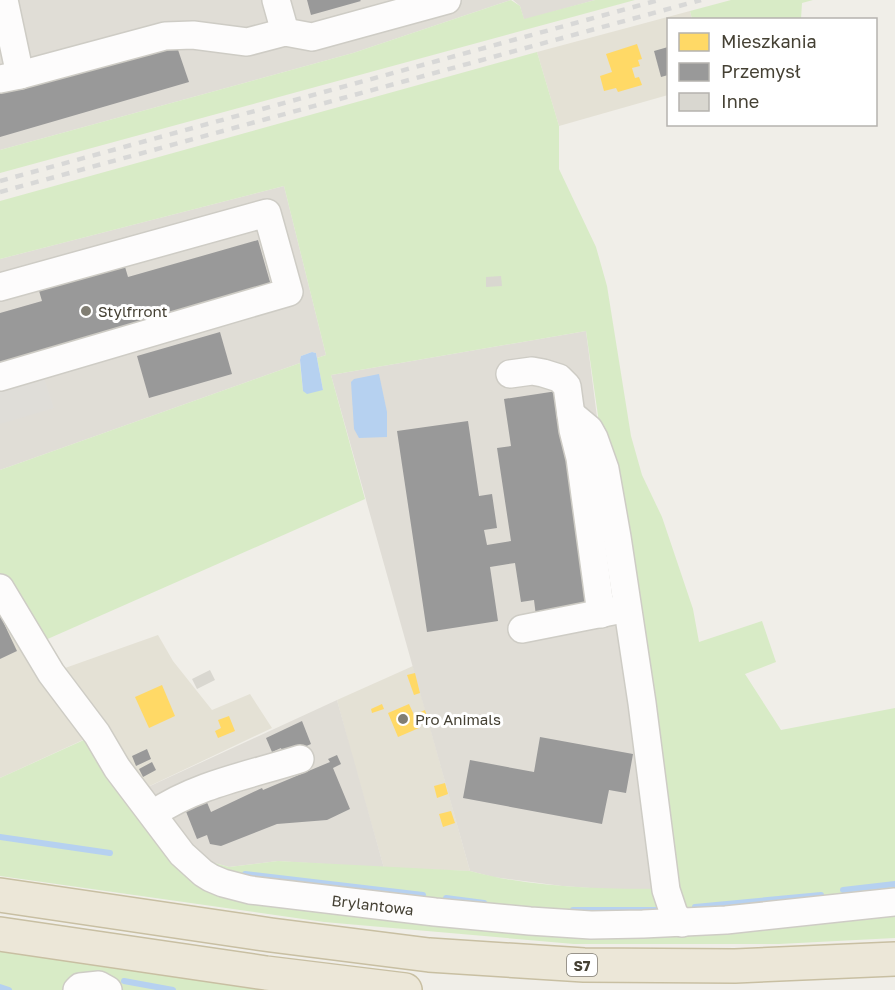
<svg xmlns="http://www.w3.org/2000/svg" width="895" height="990" viewBox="0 0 895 990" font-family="'Golos Text',sans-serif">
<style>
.residential{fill:#e4e1d5}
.industrial{fill:#e0ddd6}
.green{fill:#d8ebc6}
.parking{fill:#dfddd8}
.water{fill:#b6d1f0}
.homes{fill:#ffd966}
.industry{fill:#999}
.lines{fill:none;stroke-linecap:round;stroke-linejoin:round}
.stream{stroke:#b6d1f0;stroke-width:6}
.building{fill:#d9d7d0}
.minor-casing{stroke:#ceccc5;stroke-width:30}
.highway-casing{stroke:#c8bfa2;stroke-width:36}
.minor{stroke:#fdfcfc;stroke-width:27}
.highway{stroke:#ece7d8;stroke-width:33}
.rail{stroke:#d8d8d7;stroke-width:4.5;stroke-dasharray:8 8;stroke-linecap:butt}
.poi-dot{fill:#817e73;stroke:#fff;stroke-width:2}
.labels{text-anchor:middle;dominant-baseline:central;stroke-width:6;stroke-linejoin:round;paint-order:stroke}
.shield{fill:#fff;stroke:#7d7a71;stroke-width:1.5}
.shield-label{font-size:14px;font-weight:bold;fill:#454134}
.poi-label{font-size:15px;fill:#454134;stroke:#fff;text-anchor:start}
.street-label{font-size:15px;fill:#454134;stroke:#fff}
</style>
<rect width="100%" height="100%" fill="#f0eee8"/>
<g class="residential">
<path d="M690 11 692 19 668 20V95L559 126 537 52Z"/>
<path d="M0 588 51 673 158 635 173 661 212 710 250 694 272 728 137 792 96 734 0 778Z"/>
<path d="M413 666 470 871 384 868 352 756 337 700Z"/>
</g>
<g class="industrial">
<path d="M0 0H511L353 53 0 150Z"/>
<path d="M513 0H595L524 20 520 6Z"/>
<path d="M284 186 326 355 317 358 316 353 312 352 301 356 300 363 0 470V259Z"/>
<path d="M586 331 598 425 666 890 604 889 562 886 493 877 470 871 331 375Z"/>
<path d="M337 700 384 868 278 861 229 867 222 865 204 860 137 792Z"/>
</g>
<g class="green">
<path d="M511 0 520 6 524 19 595 0H635L0 173V150L353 53Z"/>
<path d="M731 0H813L802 3 801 19H692L690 11Z"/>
<path d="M537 52 559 126V169L596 247 607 286 631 436 642 475 662 517 693 609 699 642 762 621 776 662 745 674 781 730 895 708V938L779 944H574L324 922 0 876V778L97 734 204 860 229 867 278 861 470 871C533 888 600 889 665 889L586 331 331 375 365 499 34 645 0 588V470L300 363 303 391 323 390 317 358 326 355 284 186 0 259V201Z"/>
<path d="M0 951 268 990H119L74 979 63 990H0Z"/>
</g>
<path class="parking" d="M40 366 54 408 0 424V377Z"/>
<g class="water">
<path d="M312 352 316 353 323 390 307 394 303 391 300 360 301 356Z"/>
<path d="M379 374 387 412V437L359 438 354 429 351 382 354 379Z"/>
</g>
<g class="homes">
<path d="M637 44 642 59 638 60 640 66 632 68 635 78 639 77 642 85 618 92 616 88 604 91 600 76 612 72 606 54Z"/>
<path d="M415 673 420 693 414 695 407 675Z"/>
<path d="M162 685 175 716 149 728 135 697Z"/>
<path d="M382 704 384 709 372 713 371 709Z"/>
<path d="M409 704 414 715 425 710 428 719 417 723 419 728 398 737 388 713Z"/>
<path d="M229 716 235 731 218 738 215 731 221 728 218 720Z"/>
<path d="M445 783 448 794 437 798 434 786Z"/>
<path d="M451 811 455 823 443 827 439 814Z"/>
</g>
<g class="industry">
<path d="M307 0H360L361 1 311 15Z"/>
<path d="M175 41 189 82 0 137V91Z"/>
<path d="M668 47V75L661 77 654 51Z"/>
<path d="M258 240 272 289 0 366V313L42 301 37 284 123 260 128 277Z"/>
<path d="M220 332 232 374 149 398 137 356Z"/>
<path d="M557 391 589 608 536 616 534 600 521 602 515 563 490 567 498 621 427 632 397 431 468 421 479 496 492 494 497 528 484 530 487 545 511 541 497 448 511 446 504 399Z"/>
<path d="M0 615 17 651 0 659Z"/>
<path d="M302 721 311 744 284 756 281 748 272 752 266 738Z"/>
<path d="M540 737 633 754 626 793 609 790 602 824 463 798 470 760 534 772Z"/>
<path d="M147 749 151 759 136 766 132 756Z"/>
<path d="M337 755 341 764 333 768 350 809 327 820 277 824 221 846 210 844 207 835 197 839 185 809 206 800 211 812 262 788 263 790 330 762 328 759Z"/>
<path d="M152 762 156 770 143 777 139 769Z"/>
</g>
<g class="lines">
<g class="stream">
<path d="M0 837 110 853"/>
<path d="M245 874 423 895"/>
<path d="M843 890 895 884"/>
<path d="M446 898 484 903"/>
<path d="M695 907 821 895"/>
<path d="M573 910H656"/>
<path d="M124 981 173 990"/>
<path d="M0 987 9 990"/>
</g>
</g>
<g class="building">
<path d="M501 276 502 286 486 287V277Z"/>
<path d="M210 670 215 680 197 689 192 679Z"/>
</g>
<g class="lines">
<defs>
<g id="minor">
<path d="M276 0 285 32"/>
<path d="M20 75 165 36 193 35 247 42 285 32 312 37 447 0"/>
<path d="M0 79 20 75 4 0"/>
<path d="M0 287 267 213 289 292 0 377"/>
<path d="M510 374 532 371 543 373 559 378 567 386 573 430 580 458 601 614"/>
<path d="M571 414 589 429 594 438 605 469 617 537 642 703 666 890 674 914 682 923"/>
<path id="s1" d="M0 588 51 673 97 734 117 768 182 854 203 873 211 878 223 883 250 890 435 912 530 921 591 925 643 924 726 920 895 902"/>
<path d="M522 629 618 610"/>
<path d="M153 814C197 784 250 775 300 759"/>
<path d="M77 990 80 987 99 985 108 990"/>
</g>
<g id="highway">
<path d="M0 895 271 935 429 955 584 965 735 966 895 959"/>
<path d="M0 934 266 973 405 990"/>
</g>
</defs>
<use href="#minor" class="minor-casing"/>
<use href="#highway" class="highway-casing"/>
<use href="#minor" class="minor"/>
<use href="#highway" class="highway"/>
<g class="rail">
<path d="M0 181 659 0"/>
<path d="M0 192 701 0"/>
</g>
</g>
<g class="poi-dot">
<circle cx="86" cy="311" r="6"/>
<circle cx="403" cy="719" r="6"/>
</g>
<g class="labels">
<rect class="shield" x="567" y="954" width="30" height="22" rx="4.5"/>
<g class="shield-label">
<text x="582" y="965">S7</text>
</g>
<g class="poi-label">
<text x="98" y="311">Stylfrront</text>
<text x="415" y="719">Pro Animals</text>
</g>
<g class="street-label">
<text stroke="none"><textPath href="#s1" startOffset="525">Brylantowa</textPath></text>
</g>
</g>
<rect x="667" y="18" width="210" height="108" fill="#ffffff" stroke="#b5b3ae" stroke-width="1.5"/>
<rect x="679" y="33" width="30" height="18" fill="#ffd966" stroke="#b5b3ae" stroke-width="1.5"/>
<text x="721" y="48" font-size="18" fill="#454134">Mieszkania</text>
<rect x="679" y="63" width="30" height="18" fill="#999999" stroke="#b5b3ae" stroke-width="1.5"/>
<text x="721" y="78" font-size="18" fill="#454134">Przemysł</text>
<rect x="679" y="93" width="30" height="18" fill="#d9d7d0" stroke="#b5b3ae" stroke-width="1.5"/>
<text x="721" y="108" font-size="18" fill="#454134">Inne</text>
</svg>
